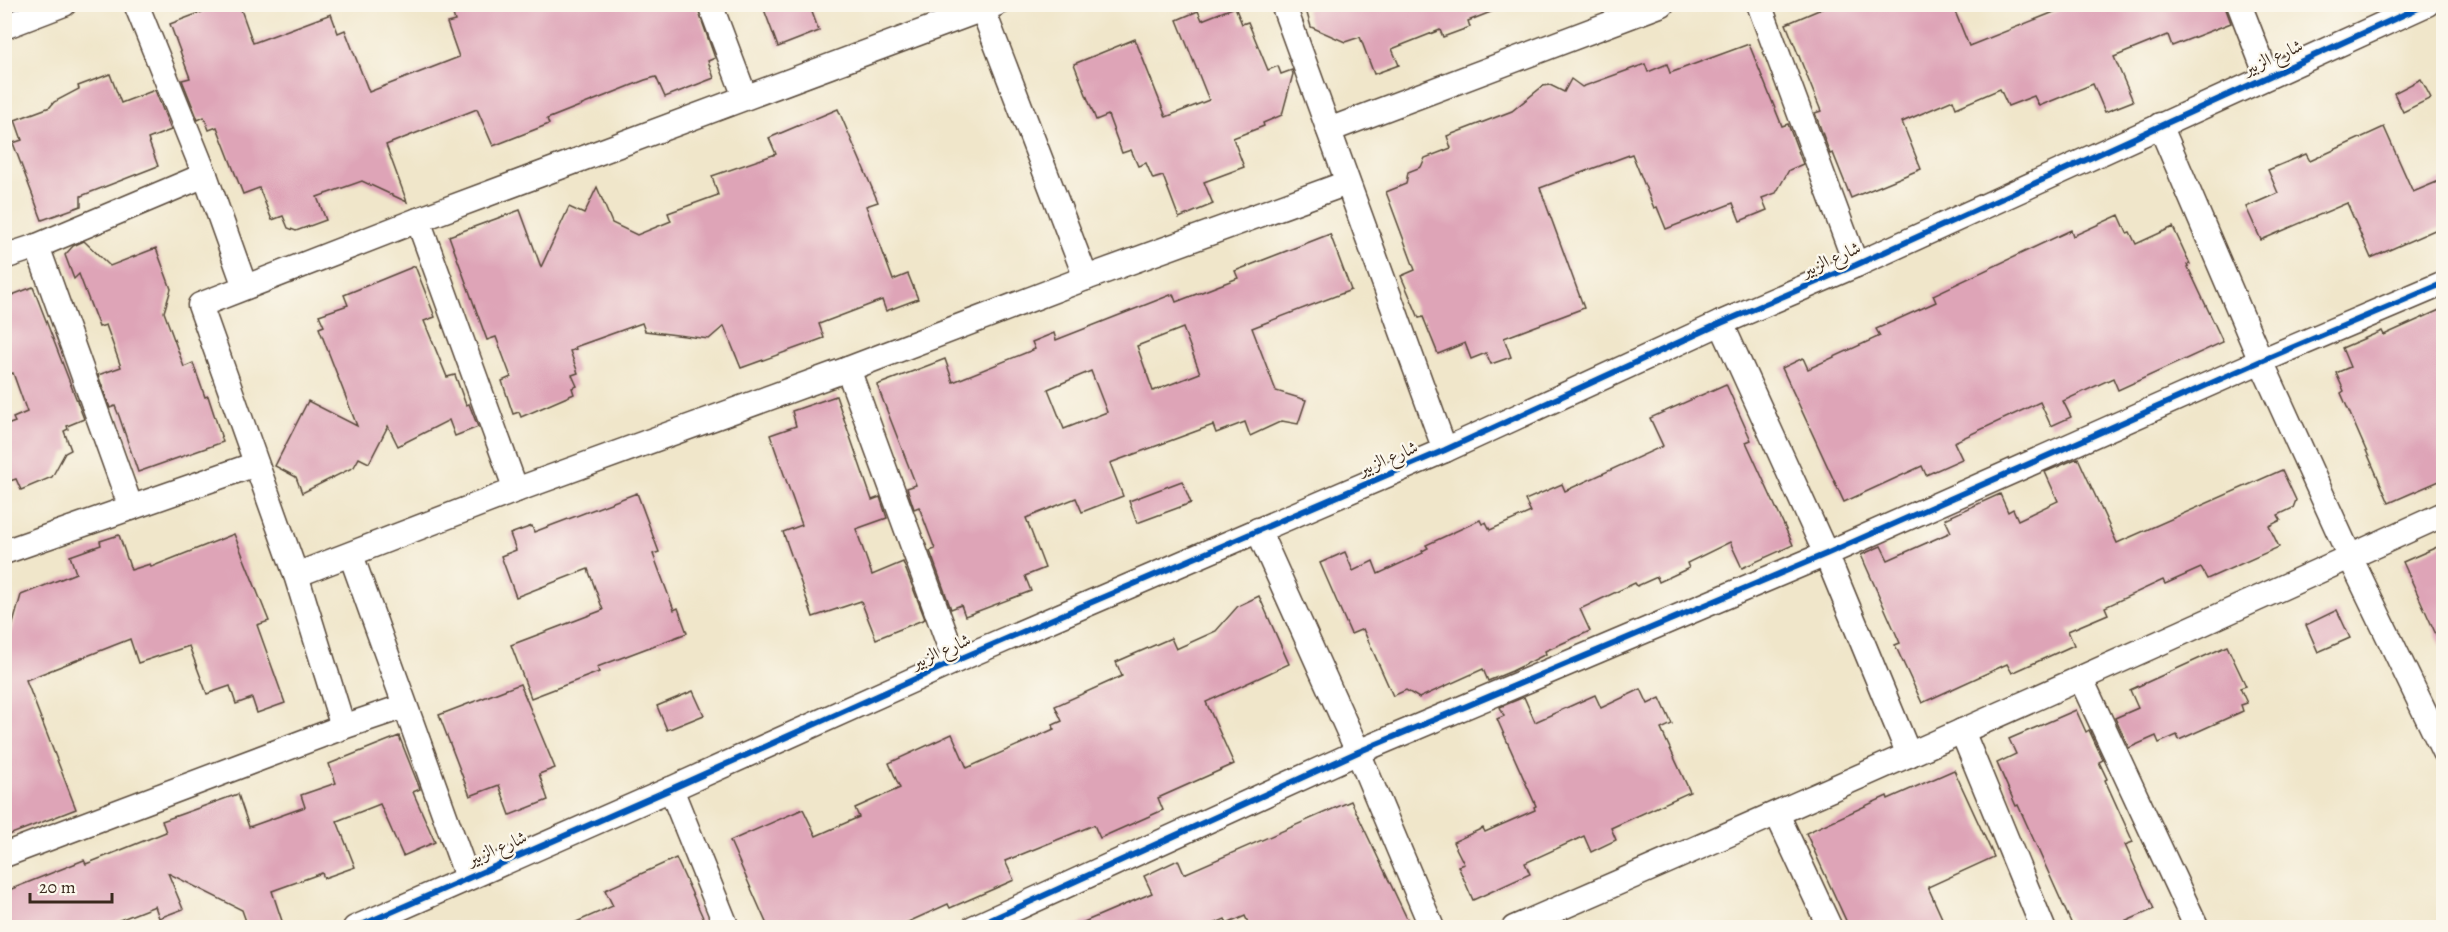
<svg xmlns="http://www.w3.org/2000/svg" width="2448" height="932" viewBox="0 0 2448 932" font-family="Alegreya,Amiri,serif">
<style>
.building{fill:#dea4b7;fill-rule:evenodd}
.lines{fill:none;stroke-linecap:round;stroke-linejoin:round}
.street-casing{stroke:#564638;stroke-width:27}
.street{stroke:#fff;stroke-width:24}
.cycleway-casing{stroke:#fbf7ec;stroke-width:10}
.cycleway{stroke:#0057b8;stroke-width:6}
.labels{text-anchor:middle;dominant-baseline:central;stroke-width:4.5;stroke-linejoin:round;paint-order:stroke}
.street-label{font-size:18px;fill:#3b2a1e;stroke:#fbf7ec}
</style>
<rect width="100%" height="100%" fill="#fbf7ec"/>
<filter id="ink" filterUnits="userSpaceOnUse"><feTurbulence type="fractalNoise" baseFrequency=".0167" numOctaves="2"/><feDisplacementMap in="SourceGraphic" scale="12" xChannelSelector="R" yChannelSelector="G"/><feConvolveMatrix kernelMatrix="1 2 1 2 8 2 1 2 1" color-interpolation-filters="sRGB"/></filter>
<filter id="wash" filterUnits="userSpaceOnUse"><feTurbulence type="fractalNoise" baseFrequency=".008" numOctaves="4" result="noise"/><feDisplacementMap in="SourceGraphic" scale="24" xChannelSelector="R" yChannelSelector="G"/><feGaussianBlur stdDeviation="1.35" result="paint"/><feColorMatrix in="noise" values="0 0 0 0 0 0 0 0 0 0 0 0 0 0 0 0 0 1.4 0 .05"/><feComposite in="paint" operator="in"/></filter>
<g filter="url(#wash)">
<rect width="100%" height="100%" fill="#f0e6ca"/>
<g id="blocks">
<g class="building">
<path d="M223 4H239L253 43 331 14 338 33 345 30 369 92 459 57 447 23 455 21 450 4H696L715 58 708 61 714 78 665 97 656 77 645 80 547 119 549 124 493 146 477 109 386 145 407 202 362 181 317 197 326 220 296 231 288 228 283 216 272 220 259 188 243 194 217 127 209 130 204 117 198 120 182 80 190 78 170 24Z"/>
<path d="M762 4H809L819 31 778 47Z"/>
<path d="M1318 4H1506V6L1468 21 1470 27 1443 37 1440 30 1392 49 1399 65 1374 74 1360 37 1345 42 1311 27 1306 10Z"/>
<path d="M1833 4H1952L1969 46 2074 4H2224L2231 23 2172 46 2168 35 2114 57 2133 101 2105 112 2093 84 2039 106 2034 96 2008 106 2000 89 1956 108 1953 100 1902 122 1921 169 1851 198 1833 153 1830 154 1815 113 1821 111 1786 24Z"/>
<path d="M1235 7 1242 24 1248 22 1268 70 1278 66 1281 74 1292 70 1293 74 1282 115 1263 123 1264 126 1233 138 1244 167 1204 182 1213 204 1179 218 1163 176 1153 179 1146 163 1138 166 1131 150 1122 153 1108 115 1096 120 1074 64 1135 39 1166 117 1209 100 1177 20 1198 11 1202 20Z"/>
<path d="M1749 44 1782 126 1788 124 1803 164 1789 170 1776 193 1762 198 1767 210 1740 221 1733 203 1666 229 1657 207 1654 208 1632 154 1540 188 1584 308 1504 338 1511 357 1491 364 1486 353 1471 359 1465 343 1438 354 1423 317 1419 318 1401 276 1415 270 1386 192 1406 184 1408 172 1421 167 1425 158 1451 148 1447 136 1512 111 1543 86 1550 85 1564 92 1571 79 1582 87 1645 64 1648 72 1667 64 1670 73Z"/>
<path d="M110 74 121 103 155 90 171 130 148 139 158 166 81 196V206L42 220 13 143 22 140 15 120 50 107 54 102 79 89 78 86Z"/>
<path d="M2421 79 2431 98 2403 112 2394 93Z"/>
<path d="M838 109 878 202 866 206 893 280 908 274 918 299 886 311 882 300 819 324 824 338 741 368 724 326 709 339 645 331 642 323 575 347 576 349 570 351 578 373 572 375 577 386 572 388 574 394 521 417 519 412 513 414 502 381 511 377 496 337 487 340 449 236 520 210 541 267 569 207 584 214 597 187 612 223 637 235 671 221 668 213 718 195 712 176 776 154 769 138Z"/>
<path d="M2384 127 2413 192 2444 179V226L2371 258 2347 203 2261 240 2246 207 2278 193 2268 170 2306 154 2310 161Z"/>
<path d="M2119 215 2127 233 2130 232 2136 244 2173 227 2190 264 2187 265 2223 342 2118 390 2113 378 2063 401 2071 417 2051 426 2040 402 1954 442 1962 459 1926 475 1922 466 1844 502 1782 368 1803 358 1808 369 1880 336 1876 329 1936 302 1933 295 2071 230 2073 236Z"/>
<path d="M1330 234 1351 290 1252 328 1276 391 1306 400 1298 424 1282 421 1250 436 1245 422 1216 433 1213 425 1110 463 1123 496 1082 512 1076 498 1026 518 1045 568 1025 576 1031 591 965 616 961 605 951 609 930 551 935 549 919 507 914 509 907 488 916 485 877 385 945 359 953 382 1035 349 1032 342 1054 333 1056 340 1173 294 1176 302 1238 278 1235 271ZM1183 328 1200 373 1153 391 1137 346ZM1091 371 1107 412 1064 429 1048 389Z"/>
<path d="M84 241 110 266 156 248 171 289 164 312 184 367 193 363 205 397 208 396 223 442 138 472 119 416 115 406 110 408 98 375 121 367 106 325 99 327 79 274 74 279 65 255 73 246Z"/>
<path d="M415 266 435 317 424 321 447 377 455 375 466 405 469 404 478 427 455 436 449 420 398 446 388 426 369 463 359 458 354 467 302 493 296 477 275 466 308 401 357 426 319 328 324 326 319 315 348 305 344 295Z"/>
<path d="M33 287 84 419 67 426 68 429 64 431 71 450 65 453 52 477 21 490 16 479 4 483V426L15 422 13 418 27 412 13 373 4 376V298Z"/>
<path d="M2444 308V479L2389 503 2341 393 2344 391 2336 373 2350 367 2342 348 2382 331 2384 335Z"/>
<path d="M1726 384 1751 440 1746 442 1793 545 1742 568 1730 542 1687 563 1689 568 1659 582 1657 577 1637 586 1635 583 1580 609 1590 631 1545 651 1546 654 1512 671 1488 681 1483 669 1419 698 1406 690 1393 696 1363 629 1351 634 1320 563 1345 552 1353 571 1373 561 1378 574 1423 553 1422 551 1428 548 1426 545 1480 520 1482 524 1486 522 1490 530 1531 512 1525 500 1562 484 1565 491 1663 446 1650 418Z"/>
<path d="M836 396 872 500 880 497 887 518 856 529 872 575 903 562 925 619 876 639 861 601 813 617 783 532 802 525 770 435 796 426 792 411Z"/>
<path d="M2078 458 2117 543 2282 470 2296 500 2293 508 2278 515 2281 520 2269 526 2279 547 2207 579 2201 568 2165 584 2163 580 2105 607 2108 614 2068 631 2074 645 2012 673 2007 664 1922 703 1895 645 1900 643 1861 555 1881 546 1888 560 1951 532 1945 519 2000 494 2008 512 2013 509 2018 520 2058 501 2045 472Z"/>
<path d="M1182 481 1191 503 1137 523 1129 501Z"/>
<path d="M637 493 659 552 653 554 674 610 678 608 687 633 597 667 599 672 531 698 511 645 603 610 588 569 516 597 501 556 516 550 510 534 532 526 534 532Z"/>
<path d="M234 534 269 621 257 625 285 703 257 713 252 698 236 704 230 686 207 694 189 646 138 663 130 639 26 680 76 809 4 837V629L9 638 21 595 76 573 70 556 101 545 100 541 119 535 131 570 150 564 151 567Z"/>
<path d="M2444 544V652L2403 562Z"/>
<path d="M1259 596 1289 664 1206 702 1234 764 1158 798 1163 810 1100 838 1094 825 1005 861 1014 880 950 908 948 904 897 927H768L730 841 803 809 816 836 859 817 855 808 900 788 889 763 952 734 967 768 1054 729 1053 725 1062 721 1055 706 1122 676 1116 662 1171 638 1176 649 1216 631 1238 606Z"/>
<path d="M2337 610 2350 638 2318 652 2306 625Z"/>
<path d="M2227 646 2246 686 2240 688 2247 703 2241 705 2243 711 2179 740 2177 735 2159 743 2156 736 2129 748 2115 718 2138 708 2130 690Z"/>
<path d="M520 684 555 768 539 774 548 800 510 815 499 785 470 796 439 715Z"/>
<path d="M1641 689 1648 704 1660 698 1672 724 1661 729 1690 792 1611 828 1616 840 1591 852 1584 836 1525 863 1530 874 1473 900 1458 866 1464 864 1453 842 1483 828 1485 832 1535 810 1534 807 1536 806 1497 719 1504 716 1500 707 1524 697 1535 722 1595 695 1601 708Z"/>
<path d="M693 691 704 715 667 730 657 706Z"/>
<path d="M2076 710 2086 732 2089 730 2103 760 2099 762 2107 779 2105 780 2133 842 2125 845 2154 909 2113 927H2073L2018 805 2016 806 1997 763 2016 754 2009 739Z"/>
<path d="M399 736 420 789 413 792 435 842 403 856 380 804 337 821 355 867 324 878 322 873 272 891 284 927H248L242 910 168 873 183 909 159 918 155 906 102 927H4V892L84 860 86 864 166 832 162 821 238 794 249 827 305 807 301 795 336 783 329 764Z"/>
<path d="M1954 770 1994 857 1928 887 1946 927H1849L1806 833 1887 796 1888 799Z"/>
<path d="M1351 801 1411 927H1250L1245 916 1227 924 1225 919 1207 927H1072L1152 893 1144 876 1178 860 1184 874Z"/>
<path d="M676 858 705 922 692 927H565L613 906 605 890Z"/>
</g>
</g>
</g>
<g filter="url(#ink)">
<use href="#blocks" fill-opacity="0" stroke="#564638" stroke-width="1.5"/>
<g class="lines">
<defs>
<g id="street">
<path d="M136 4 205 175 245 287"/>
<path d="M710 4 745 97"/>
<path d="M1283 4 1445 450"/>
<path d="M1759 4 1856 265"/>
<path d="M2239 4 2267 76"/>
<path d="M983 10 1086 278"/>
<path d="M4 27 64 4"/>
<path d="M2160 125 2261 361 2350 557 2444 752"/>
<path d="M1329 130 1662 4"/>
<path d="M418 220 516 490"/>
<path d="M37 246 131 508"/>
<path d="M4 257 37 246 205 175"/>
<path d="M1721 323 1826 554 1909 755"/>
<path d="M848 369 955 661"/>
<path d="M1258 530 1358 752 1432 928"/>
<path d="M4 552 256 464"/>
<path d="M351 555 467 877"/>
<path d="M296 575 516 490 848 369 1086 278 1347 183"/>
<path d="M2081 679 2197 928"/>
<path d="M343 727 296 575 200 305 418 220 996 4"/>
<path d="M1962 731 2043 928"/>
<path d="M671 789 727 928"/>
<path d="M1777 814 1830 928"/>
<path d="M4 855 343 727 405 706"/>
<path d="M355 928 671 789 955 661 1445 450 1721 323 1856 265 2427 4"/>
<path d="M973 928 1358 752 1826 554 2261 361 2444 283"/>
<path d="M1514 928C1825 793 2135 655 2444 514"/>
</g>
</defs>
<use href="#street" class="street-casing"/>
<use href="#street" class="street"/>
<defs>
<g id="cycleway">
<path d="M355 928 671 789 955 661 1445 450 1721 323 1856 265 2427 4"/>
<path d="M973 928 1358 752 1826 554 2261 361 2444 283"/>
</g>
</defs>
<use href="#cycleway" class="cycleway-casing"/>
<use href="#cycleway" class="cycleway"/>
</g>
</g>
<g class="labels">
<g class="street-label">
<text transform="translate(2273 57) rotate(-24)">شارع الزبير</text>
<text transform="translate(1831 259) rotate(-24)">شارع الزبير</text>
<text transform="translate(1388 458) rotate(-23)">شارع الزبير</text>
<text transform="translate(941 651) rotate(-24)">شارع الزبير</text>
<text transform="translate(497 848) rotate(-23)">شارع الزبير</text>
</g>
</g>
<rect width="2448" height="932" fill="none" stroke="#fbf7ec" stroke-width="24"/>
<path d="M30 893v9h82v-9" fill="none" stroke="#3b2a1e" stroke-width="3"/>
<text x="39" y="893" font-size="18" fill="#3b2a1e" stroke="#fbf7ec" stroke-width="4.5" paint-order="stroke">20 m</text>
</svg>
